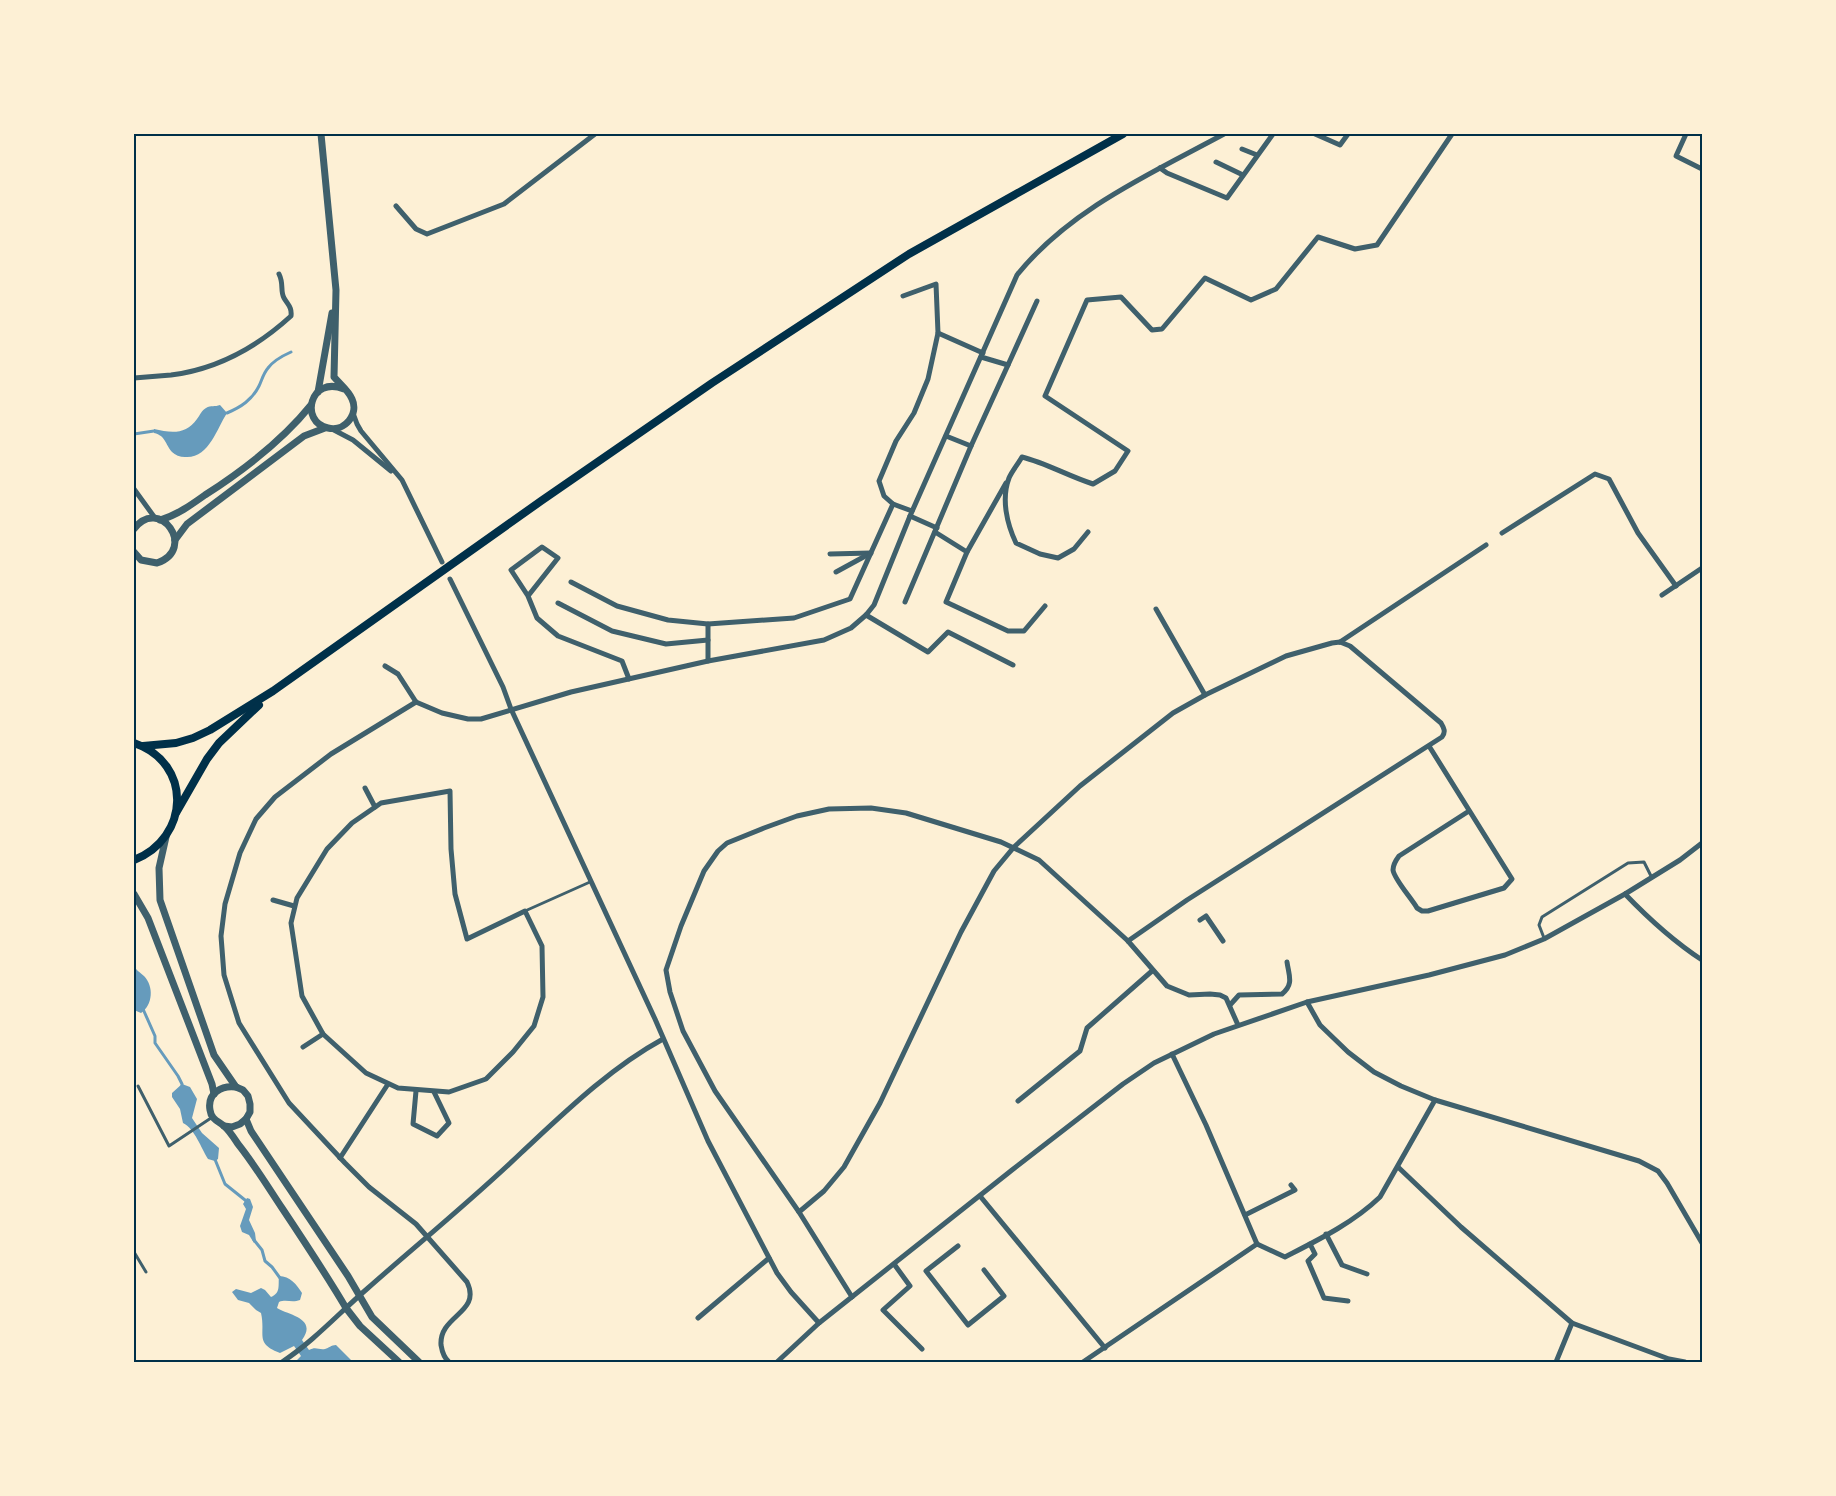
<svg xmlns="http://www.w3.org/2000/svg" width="1836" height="1496" viewBox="0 0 1836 1496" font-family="'Space Grotesk',sans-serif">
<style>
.water{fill:#669bbc}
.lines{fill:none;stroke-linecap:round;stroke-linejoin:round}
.stream{stroke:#669bbc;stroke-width:3}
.service{stroke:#3f606c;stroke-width:3}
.minor{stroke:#3f606c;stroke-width:5}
.tertiary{stroke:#3f606c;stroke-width:7}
.secondary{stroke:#003049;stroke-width:8}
.neatline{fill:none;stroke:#003049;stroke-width:2}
</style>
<rect width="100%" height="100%" fill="#fdf0d5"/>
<g class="water">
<path d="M220 405 227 413C217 428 209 459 185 457 180 457 175 455 172 452 165 444 166 436 154 433V429C171 433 186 435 197 419 200 415 202 410 206 408 211 405 215 407 220 405Z"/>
<path d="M134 965C136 971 140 972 144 976 154 986 153 1005 141 1013L134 1010Z"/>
<path d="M182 1084 190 1087 197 1099 192 1118 202 1133 219 1148 218 1159 215 1161 208 1159C201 1148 195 1129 183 1123L180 1109 172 1097V1093Z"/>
<path d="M247 1198 250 1199 253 1207 249 1220 255 1233 256 1241 254 1243 249 1235 242 1232 240 1226 246 1209 243 1204Z"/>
<path d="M279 1276C290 1276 297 1285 302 1293L300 1300C292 1303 286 1299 279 1302L277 1308C288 1315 318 1318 302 1340L309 1350C316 1346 318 1350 325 1349 329 1348 331 1345 336 1345L353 1362H295L301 1356 294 1346 280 1353C254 1343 266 1335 261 1313L256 1310 249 1303 238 1300 232 1292 236 1289 251 1293 261 1288 265 1290 271 1297C281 1293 278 1285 279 1276Z"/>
</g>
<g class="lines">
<g class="stream">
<path d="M227 413C241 407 252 400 259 386 262 380 263 374 268 368 274 360 282 356 291 352"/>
<path d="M134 434 154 431"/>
<path d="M143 1009 155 1036V1043L178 1076 182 1084V1087"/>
<path d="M214 1157 225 1184 245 1200 247 1203"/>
<path d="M254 1240 262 1250 265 1261 272 1267 280 1278"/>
</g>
<g class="service">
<path d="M525 911 590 882"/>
<path d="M1544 938 1539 925 1542 917 1628 863 1644 862 1651 876"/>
<path d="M138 1086 169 1146 211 1118"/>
<path d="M134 1252 146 1272"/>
</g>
<g class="minor">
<path d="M1315 134 1340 145 1348 134"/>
<path d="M1686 134 1676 156 1702 169"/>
<path d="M1242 149 1257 155"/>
<path d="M1216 162 1243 175"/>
<path d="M1160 168 1167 173 1227 198 1273 134"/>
<path d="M396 206 416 229 427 234 504 204 595 134"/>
<path d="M903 296 936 284 938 333"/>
<path d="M981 357 1008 365 1037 301"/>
<path d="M134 378C146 377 159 376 171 375 218 369 257 347 291 316 292 307 288 305 284 298 280 291 284 284 279 274"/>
<path d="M353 413 357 424 361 431 402 480 442 562"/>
<path d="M332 429 353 440 391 471"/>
<path d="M946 436 971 446"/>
<path d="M134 489 155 518"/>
<path d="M912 511 893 504 884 496 879 481 896 441 914 413 928 379 938 333 983 353"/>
<path d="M910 516 937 528"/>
<path d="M935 532 967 552 946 602 1008 631H1024L1045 606"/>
<path d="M1088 532 1074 549 1058 558 1040 554 1016 543C1007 524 1001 499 1009 478 1012 471 1018 464 1022 457 1046 463 1068 476 1093 484L1115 471 1128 451 1045 396 1087 300 1121 297 1152 330 1162 329 1205 278 1251 300 1276 289 1318 237 1355 249 1377 245 1452 134"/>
<path d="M1502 533 1595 474 1609 479 1638 533 1676 586"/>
<path d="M967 552 1006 483"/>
<path d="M830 554 871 553"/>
<path d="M836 572 869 554"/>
<path d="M450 579 503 687 511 709 655 1019 708 1141 777 1273 791 1292 819 1323"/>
<path d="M571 582 617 606 668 620 708 624 794 618 850 599 893 504"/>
<path d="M1662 595 1702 568"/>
<path d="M528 596 511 570 542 547 558 558 528 596 537 618 558 636 622 661 629 679"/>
<path d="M905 602 971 446 1008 365"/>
<path d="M558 603 612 631 666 644 708 640"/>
<path d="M1156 609 1205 695"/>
<path d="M866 615 928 652 948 632 1013 665"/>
<path d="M708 624V661"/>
<path d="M1340 642 1486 545"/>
<path d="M385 666 398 674 416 702 442 713 468 719H481L571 692 708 661 824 640 851 628 866 615 874 605 910 516 1017 275C1070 209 1152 173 1224 134"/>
<path d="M416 702 331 754 275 797 256 819 240 853 225 904 221 936 224 975 239 1023 289 1103 345 1163 369 1187 416 1224 467 1282C482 1313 439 1315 441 1345 442 1351 444 1358 449 1362"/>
<path d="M1429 746 1512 879 1504 888 1428 911H1422L1417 908C1412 899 1394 879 1393 870 1393 865 1396 860 1399 856L1469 811"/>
<path d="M365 788 375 807"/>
<path d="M450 791 451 849 455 894 467 939 525 911 542 946 543 997 534 1026 513 1052 486 1079 449 1092 398 1088 366 1073 323 1034 302 996 291 923 297 898 327 849 352 823 381 803Z"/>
<path d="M1625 894C1649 919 1673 941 1702 960"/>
<path d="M273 900 294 906"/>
<path d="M1200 920 1206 916 1223 941"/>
<path d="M1307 1002 1320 1025 1348 1052 1374 1072 1401 1086 1435 1100 1639 1161 1658 1171 1667 1183 1702 1243"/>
<path d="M1230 1005 1239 995 1282 994C1294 984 1289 976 1287 962"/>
<path d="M303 1047 323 1034"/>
<path d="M1172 1054 1206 1125 1257 1244"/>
<path d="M416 1091 413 1124 437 1136 449 1123 434 1092"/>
<path d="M1018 1101 1080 1051 1087 1028 1152 971"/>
<path d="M340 1158 388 1084"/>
<path d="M1398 1167 1461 1227 1572 1323 1669 1359 1685 1362"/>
<path d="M980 1196 1105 1348"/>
<path d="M799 1212 824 1191 844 1167 880 1103 961 932 994 871 1014 847 1080 786 1173 713 1205 695 1286 656 1332 643 1340 642 1350 646 1441 723C1444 728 1446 732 1442 737L1187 900 1128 941"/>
<path d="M1245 1215 1295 1190 1291 1185"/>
<path d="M1326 1234 1342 1265 1367 1274"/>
<path d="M1257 1244 1285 1257C1318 1240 1353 1223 1380 1197L1435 1100"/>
<path d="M1310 1244 1315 1254 1308 1261 1324 1298 1348 1301"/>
<path d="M958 1246 926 1271 968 1325 1004 1296 984 1270"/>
<path d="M894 1264 910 1286 883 1310 922 1349"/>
<path d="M852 1297 799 1212 715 1091 683 1031 670 992 666 970 681 926 704 871 718 851 727 843 764 828 797 816 829 809 871 808 906 813 1001 842 1039 860 1128 941 1167 986 1189 995 1210 994 1220 995 1226 998 1238 1025"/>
<path d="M698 1318 769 1258"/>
<path d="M282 1362C314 1341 339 1313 368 1288 419 1243 472 1200 521 1153 565 1112 610 1068 663 1039"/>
<path d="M777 1362 819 1323 1012 1170 1123 1084 1154 1063 1214 1034 1307 1002 1429 975 1505 955 1544 939 1625 894 1680 860 1702 843"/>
<path d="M1083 1362 1257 1244"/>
<path d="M1556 1362 1572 1323"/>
</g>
<g class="tertiary">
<path d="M321 134 336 290 334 377C340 384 349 391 352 399 359 414 345 432 328 428 299 422 310 375 344 389"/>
<path d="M318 392 332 313"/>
<path d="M160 520C177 515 191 505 205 495 244 470 282 441 311 405"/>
<path d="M134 529C159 495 198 549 157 563L141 560 134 552"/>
<path d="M175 540 187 524 304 436 325 428"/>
<path d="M166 837 159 868 160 900 214 1055 236 1087 243 1090 248 1096 250 1104V1112L246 1119 240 1124 232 1127 224 1126"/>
<path d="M134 894 148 918 212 1084 214 1094"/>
<path d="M236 1087C222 1085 207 1093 210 1110 211 1119 218 1121 224 1126 229 1130 234 1138 238 1144 254 1164 268 1187 282 1208 304 1241 326 1274 346 1308L360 1326 399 1362"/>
<path d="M246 1119 251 1131 348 1276 372 1317 419 1362"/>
</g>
<g class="secondary">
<path d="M134 743C193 763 190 838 134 860"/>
<path d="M143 746 176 743 193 738 210 730 273 691 541 501 712 383 909 254 1123 134"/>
<path d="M176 813 207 759 219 743 259 705"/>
</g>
</g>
<rect width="1836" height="1496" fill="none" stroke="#fdf0d5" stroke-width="270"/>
<rect x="135" y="135" width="1566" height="1226" class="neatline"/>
</svg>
